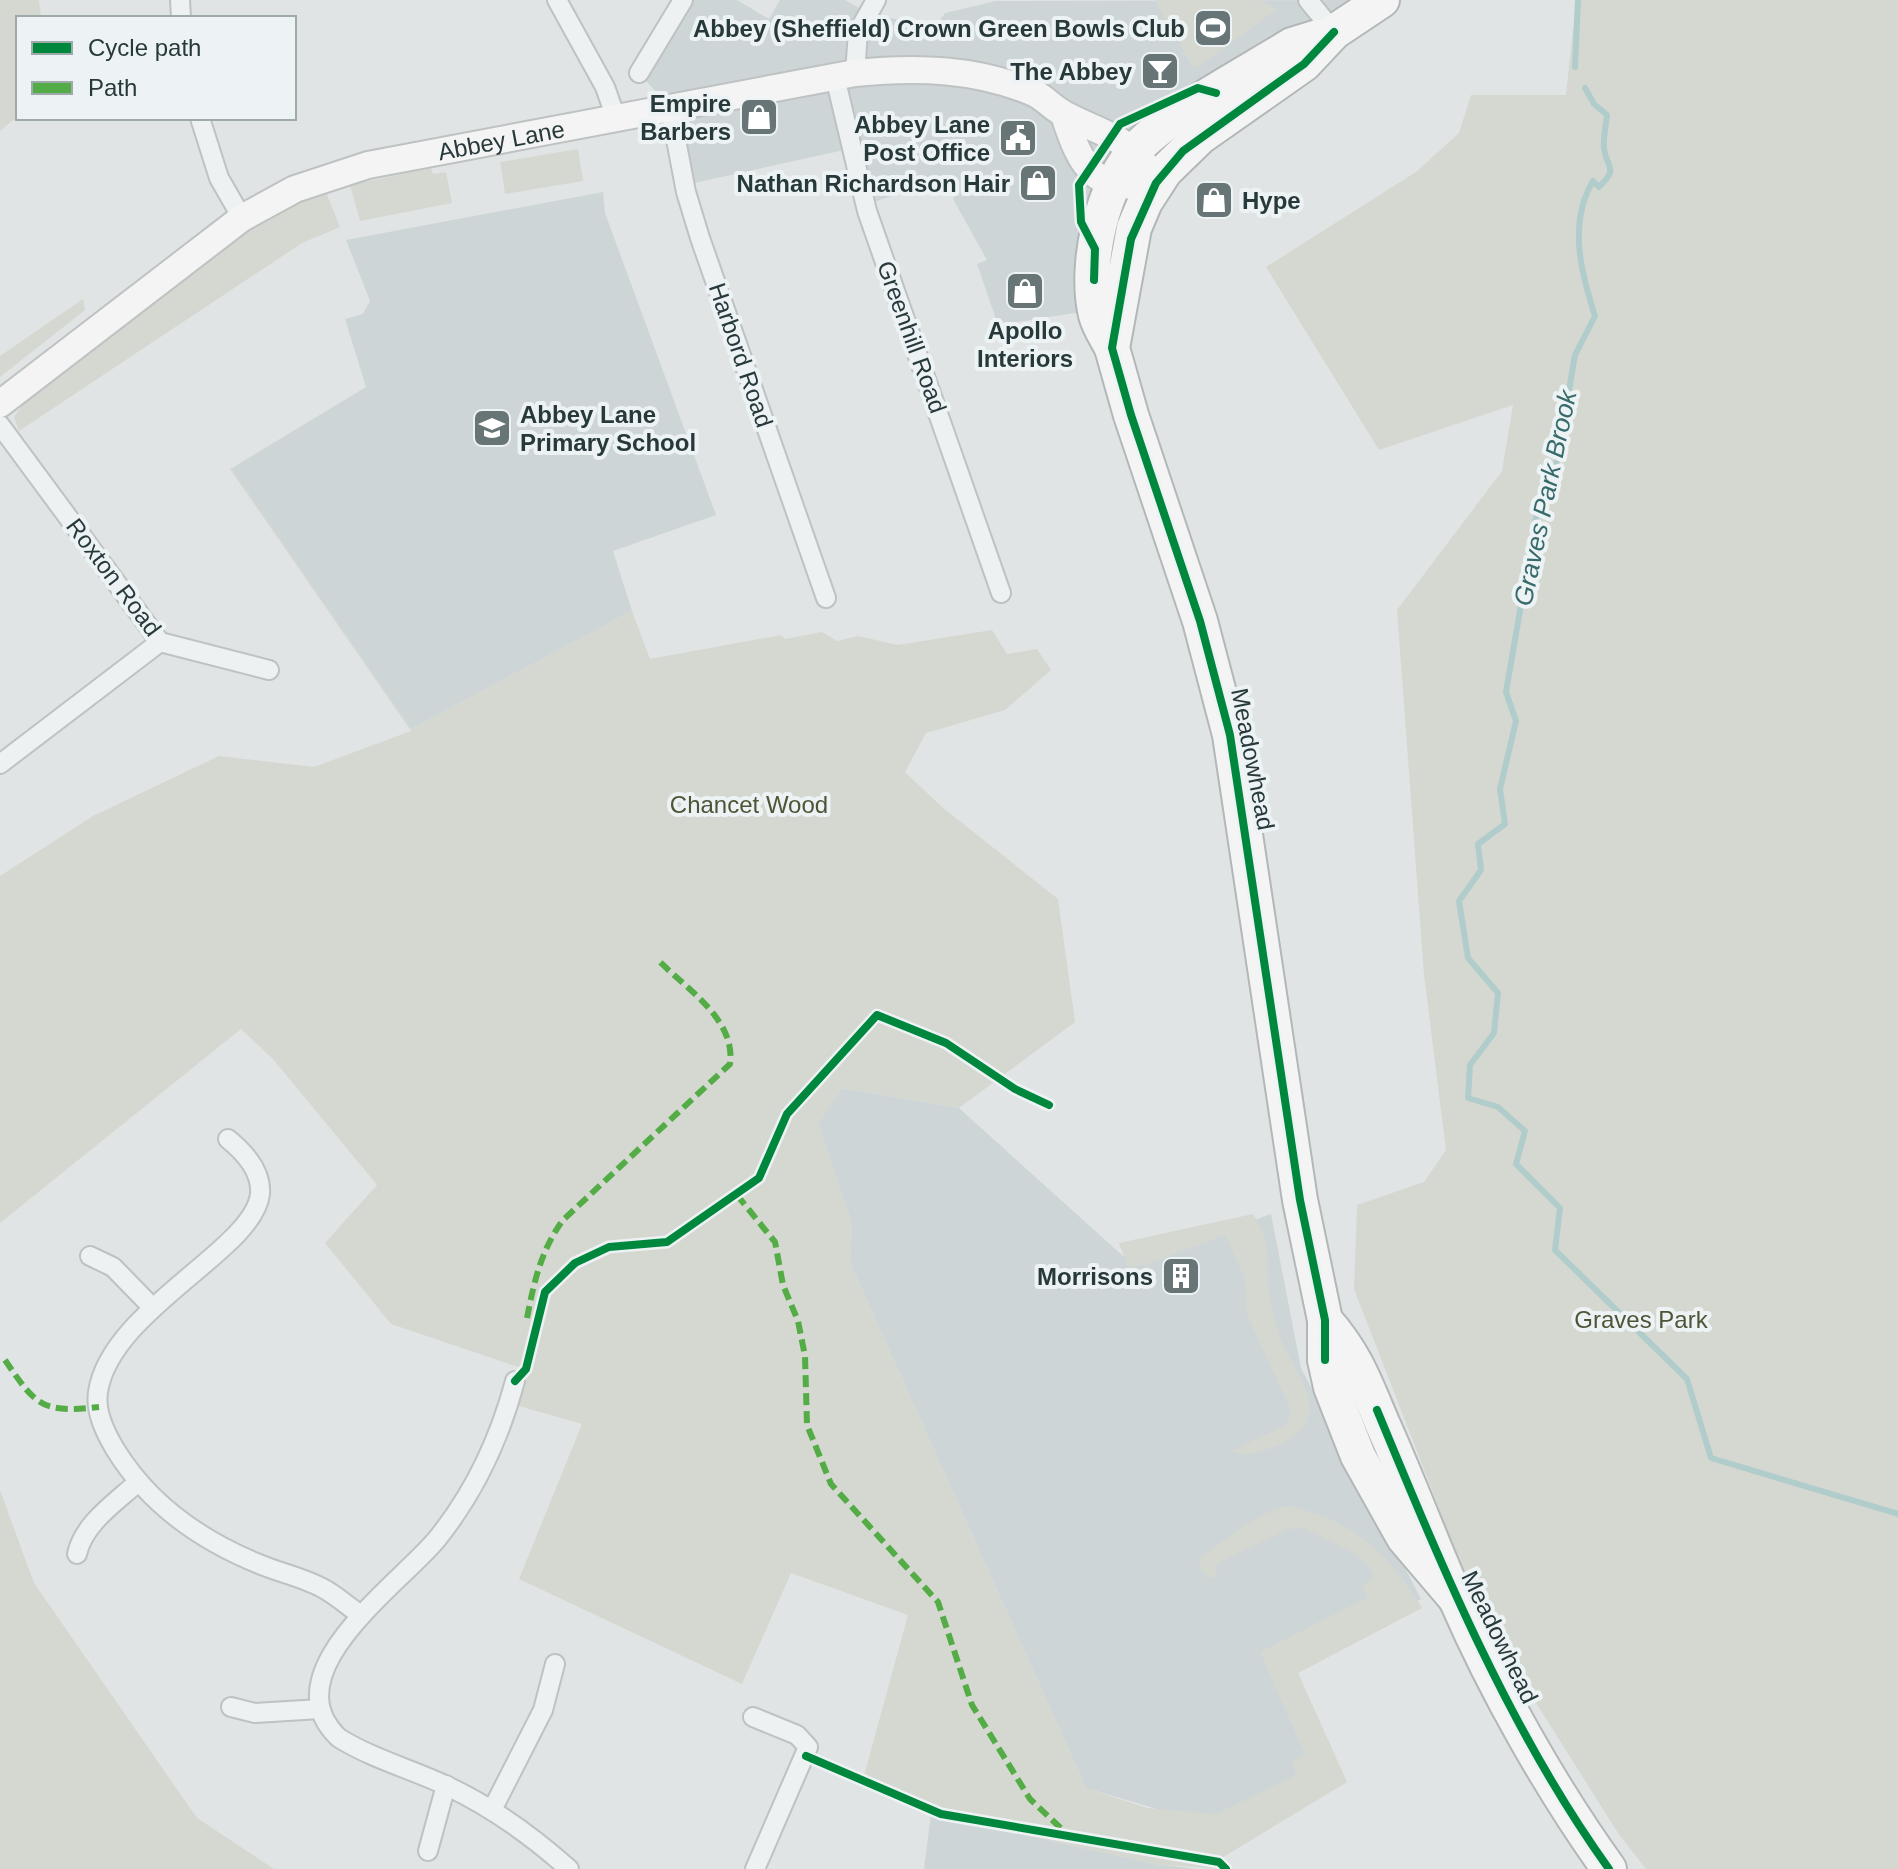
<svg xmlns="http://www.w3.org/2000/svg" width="1898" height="1869" viewBox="0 0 1898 1869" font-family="Helvetica,sans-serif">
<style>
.built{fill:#ced5d7}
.green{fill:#d5d8d0}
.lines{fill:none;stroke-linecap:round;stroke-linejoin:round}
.stream{stroke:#b0cdcc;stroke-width:6}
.street-casing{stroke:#bec2c2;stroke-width:22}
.secondary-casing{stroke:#bec2c2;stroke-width:30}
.highway-casing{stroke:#b2b7b8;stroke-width:38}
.street{stroke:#eef1f1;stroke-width:18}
.secondary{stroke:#f4f4f4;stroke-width:26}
.highway{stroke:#f4f4f4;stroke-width:34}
.quiet{stroke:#53ac46;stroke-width:6;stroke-dasharray:12 6;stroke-linecap:butt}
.cycleway-casing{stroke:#edf3f4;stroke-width:13}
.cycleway{stroke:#00873e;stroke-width:8}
.labels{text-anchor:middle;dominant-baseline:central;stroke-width:8;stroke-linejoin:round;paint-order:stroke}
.poi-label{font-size:24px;font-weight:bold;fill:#28393b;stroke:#edf3f4;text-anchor:end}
.street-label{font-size:24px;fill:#28393b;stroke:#edf3f4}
.park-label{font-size:24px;fill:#4d5537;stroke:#edf3f4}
.water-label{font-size:26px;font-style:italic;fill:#376a6a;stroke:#edf3f4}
</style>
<rect width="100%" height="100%" fill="#e0e4e4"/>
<g class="built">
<path d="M683 0H737L769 19 780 0H845L868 13 935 28 945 13 996 1 1382 0 1133 198 1113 244V307L998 325 977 264 987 260 953 199 955 195 934 182 865 205 849 149 685 185 670 108 639 73Z"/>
<path d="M603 192 605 213 716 515 613 551 632 611 411 729 231 469 366 387 345 319 363 314 370 301 346 240Z"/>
<path d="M842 1088 959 1108 1123 1256 1198 1241 1271 1214 1301 1368 1421 1599 1291 1669 1340 1774 1216 1849 1157 1809 1086 1788 850 1263 852 1224 818 1123Z"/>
<path d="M931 1814 1155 1864 1197 1869H924Z"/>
</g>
<g class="green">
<path d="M0 0H39L41 18H18V116L0 131Z"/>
<path d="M1155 0H1260L1276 10 1198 67 1192 66Z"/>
<path d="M1576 0H1898V1869H1646L1618 1833 1460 1582 1437 1503 1354 1289 1357 1205 1424 1182 1446 1150 1424 975 1397 610 1502 471 1513 405 1379 450 1266 267 1416 172 1459 133 1471 95H1566Z"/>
<path d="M578 149 583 181 505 194 500 162Z"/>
<path d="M431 168 433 174 446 172 452 203 360 221 350 185Z"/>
<path d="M326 192 340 227 302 243 19 431 14 417 24 403 262 216C285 205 304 201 326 192Z"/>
<path d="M83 299 85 310 0 377V356Z"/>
<path d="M366 387 232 469 411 729 632 611 650 659 781 635 785 639 822 632 837 641 858 636 898 645 992 630 1007 654 1037 649 1051 670 1005 710 926 733 905 772 942 807 1058 899 1075 1022 959 1108 842 1088 818 1123 852 1224 850 1263 1086 1788 1147 1808 1216 1814 1296 1775 1292 1762 1305 1754 1260 1652 1368 1597 1362 1586 1374 1577 1369 1567 1351 1551 1304 1528 1288 1529 1214 1565 1218 1576 1210 1578 1200 1568 1199 1559C1219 1544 1264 1508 1289 1506 1296 1506 1306 1511 1313 1513 1363 1528 1396 1565 1422 1608L1298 1673 1347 1782 1220 1859 1219 1869 1155 1864 931 1814 862 1783 908 1615 791 1573 742 1684 519 1579 582 1424 519 1406 527 1370 391 1324 325 1243 377 1185 273 1059 241 1029 0 1223V876L93 816 219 756 314 767 411 731 230 469Z"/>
<path d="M1253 1214C1277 1252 1262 1268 1272 1308 1275 1318 1276 1328 1280 1338 1297 1378 1339 1418 1278 1445 1262 1451 1247 1458 1231 1451L1287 1425 1291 1410 1247 1315 1245 1279 1225 1235 1147 1264 1128 1267 1119 1243Z"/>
<path d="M0 1490 34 1583 197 1818 274 1869H0Z"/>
</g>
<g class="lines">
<g class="stream">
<path d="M1575 67 1578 0"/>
<path d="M1585 88 1594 104 1607 115C1606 125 1603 138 1604 148 1606 169 1620 166 1599 187L1593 181C1568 223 1581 273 1595 316L1575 355 1555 473 1538 506 1506 692 1516 721 1500 789 1505 824 1478 844 1481 870 1459 901 1468 958 1498 993 1494 1033 1470 1065 1468 1098 1498 1107 1525 1131 1516 1164 1560 1208 1555 1250 1687 1379 1711 1458 1898 1514"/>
</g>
<defs>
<g id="street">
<path d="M180 0 181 18"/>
<path d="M557 0 605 87 616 118"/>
<path d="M1308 0 1334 32"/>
<path d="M639 73 683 0"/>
<path d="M855 73 858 32 876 0"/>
<path d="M835 77 867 211 1001 593"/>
<path d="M670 108 686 192 700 238 826 598"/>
<path d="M200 118 219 178 242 218"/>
<path d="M0 425 160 642 269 670"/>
<path d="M0 764 160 642"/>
<path d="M228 1139C244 1152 262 1171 260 1194 254 1250 110 1310 98 1392 95 1412 105 1432 115 1449 148 1503 200 1540 259 1564 280 1573 306 1578 326 1590 338 1597 349 1607 361 1615"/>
<path d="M90 1256 113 1267 152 1307"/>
<path d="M515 1381C500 1437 474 1493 437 1539 399 1585 270 1673 339 1738 373 1759 411 1769 447 1786 492 1807 532 1836 569 1869"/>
<path d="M77 1554C84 1523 115 1503 138 1482"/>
<path d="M231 1707 255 1713 320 1709"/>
<path d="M753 1717 797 1735 808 1747 755 1869"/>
<path d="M492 1810 543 1710 555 1664"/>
<path d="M428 1851 446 1785"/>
</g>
<g id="secondary">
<path id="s1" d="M0 404 242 218 295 189 368 165 855 73C916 67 978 68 1036 94 1047 100 1055 110 1066 115 1106 136 1135 138 1156 183 1096 195 1081 168 1064 115"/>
</g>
<g id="highway">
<path d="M1382 0 1334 32 1304 64 1200 137 1165 171 1145 202 1134 228 1112 348 1131 415 1200 621 1230 735 1300 1200 1325 1320V1360L1331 1387 1358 1456 1404 1538 1456 1599"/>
<path d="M1112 348C1107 338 1099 327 1096 315 1084 266 1102 183 1138 147 1174 111 1247 73 1292 45L1318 37"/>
<path d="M1325 1320C1356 1355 1365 1383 1383 1425 1409 1483 1431 1542 1456 1599 1496 1691 1551 1788 1609 1869"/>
</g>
</defs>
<use href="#street" class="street-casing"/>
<use href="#secondary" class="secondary-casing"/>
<use href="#highway" class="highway-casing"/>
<use href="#street" class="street"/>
<use href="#secondary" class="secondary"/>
<use href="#highway" class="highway"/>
<g class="quiet">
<path d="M737 1195 775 1242 783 1285 798 1321 805 1356 807 1425 831 1484 938 1602 972 1705 1030 1799 1068 1835"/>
<path d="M527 1318C534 1282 541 1250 563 1220L730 1064C736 1020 688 990 659 961"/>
<path d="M5 1360C37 1407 42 1413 99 1407"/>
</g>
<defs>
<g id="cycleway">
<path d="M1094 280 1095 249 1081 222 1079 185 1120 124 1198 88 1216 93"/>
<path d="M1325 1360V1320L1300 1200 1230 735 1200 621 1131 415 1112 348 1131 239 1156 183 1183 151 1304 64 1334 32"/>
<path d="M515 1381 526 1369 545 1292 575 1263 609 1247 667 1242 759 1178 787 1114 877 1015 946 1043 1015 1089 1049 1105"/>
<path d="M1377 1410C1442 1567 1509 1730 1609 1869"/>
<path d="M806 1756 941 1814 1219 1862 1226 1869"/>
</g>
</defs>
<use href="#cycleway" class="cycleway-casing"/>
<use href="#cycleway" class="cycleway"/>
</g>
<defs>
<symbol id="stadium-square" viewBox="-11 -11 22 22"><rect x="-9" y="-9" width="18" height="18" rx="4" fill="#687576" stroke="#edf3f4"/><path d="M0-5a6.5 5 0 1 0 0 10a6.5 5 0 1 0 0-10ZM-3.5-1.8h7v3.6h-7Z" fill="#fff"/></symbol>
<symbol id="bar-square" viewBox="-11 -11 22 22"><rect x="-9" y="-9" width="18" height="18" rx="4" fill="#687576" stroke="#edf3f4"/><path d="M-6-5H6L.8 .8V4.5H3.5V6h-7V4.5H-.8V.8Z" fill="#fff"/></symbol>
<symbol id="shop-square" viewBox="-11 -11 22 22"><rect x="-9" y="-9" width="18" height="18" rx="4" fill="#687576" stroke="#edf3f4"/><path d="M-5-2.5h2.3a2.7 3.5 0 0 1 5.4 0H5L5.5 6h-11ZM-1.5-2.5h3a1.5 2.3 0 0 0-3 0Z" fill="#fff"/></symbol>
<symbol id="civic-square" viewBox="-11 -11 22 22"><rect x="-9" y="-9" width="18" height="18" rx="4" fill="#687576" stroke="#edf3f4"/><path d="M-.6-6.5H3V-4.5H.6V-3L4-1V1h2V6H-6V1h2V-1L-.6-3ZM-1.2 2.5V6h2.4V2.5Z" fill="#fff"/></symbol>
<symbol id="school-square" viewBox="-11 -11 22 22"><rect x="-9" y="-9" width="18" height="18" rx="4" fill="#687576" stroke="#edf3f4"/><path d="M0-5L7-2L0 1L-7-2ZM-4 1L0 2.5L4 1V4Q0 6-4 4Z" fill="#fff"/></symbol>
<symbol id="building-square" viewBox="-11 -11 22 22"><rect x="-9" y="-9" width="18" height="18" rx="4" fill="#687576" stroke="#edf3f4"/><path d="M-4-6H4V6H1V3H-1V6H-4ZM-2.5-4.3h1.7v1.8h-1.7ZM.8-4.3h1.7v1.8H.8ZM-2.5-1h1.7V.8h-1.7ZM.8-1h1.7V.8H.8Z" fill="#fff"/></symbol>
</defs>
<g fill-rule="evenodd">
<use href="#stadium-square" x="1191" y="6" width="44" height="44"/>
<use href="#bar-square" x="1138" y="49" width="44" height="44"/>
<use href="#shop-square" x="737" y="95" width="44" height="44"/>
<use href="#civic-square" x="996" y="116" width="44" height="44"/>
<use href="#shop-square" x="1016" y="161" width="44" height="44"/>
<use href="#shop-square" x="1192" y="178" width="44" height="44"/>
<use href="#shop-square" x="1003" y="269" width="44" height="44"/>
<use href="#school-square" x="470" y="406" width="44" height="44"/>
<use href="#building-square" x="1159" y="1254" width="44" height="44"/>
</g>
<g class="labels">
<g class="poi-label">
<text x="1185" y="28">Abbey (Sheffield) Crown Green Bowls Club</text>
<text x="1132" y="71">The Abbey</text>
<text x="731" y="103">Empire<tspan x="731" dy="28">Barbers</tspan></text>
<text x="990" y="124">Abbey Lane<tspan x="990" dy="28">Post Office</tspan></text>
<text x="1010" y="183">Nathan Richardson Hair</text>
<text x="1242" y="200" text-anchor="start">Hype</text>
<text x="1025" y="330" text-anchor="middle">Apollo<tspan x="1025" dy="28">Interiors</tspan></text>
<text x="520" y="414" text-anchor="start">Abbey Lane<tspan x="520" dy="28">Primary School</tspan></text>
<text x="1153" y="1276">Morrisons</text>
</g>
<g class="street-label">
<text stroke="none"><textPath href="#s1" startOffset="578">Abbey Lane</textPath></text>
<text transform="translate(912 337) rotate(70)">Greenhill Road</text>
<text transform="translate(741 355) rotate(71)">Harbord Road</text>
<text transform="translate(114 577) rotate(53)">Roxton Road</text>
<text transform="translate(1253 759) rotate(79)">Meadowhead</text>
<text transform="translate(1500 1637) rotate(64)">Meadowhead</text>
</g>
<g class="park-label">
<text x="749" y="804">Chancet Wood</text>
<text x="1641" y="1319">Graves Park</text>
</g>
<g class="water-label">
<text transform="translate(1545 498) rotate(-78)">Graves Park Brook</text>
</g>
</g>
<rect x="16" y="16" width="280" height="104" fill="#edf3f4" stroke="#9ea9aa" stroke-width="2"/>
<rect x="32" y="42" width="40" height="12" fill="#00873e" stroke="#9ea9aa" stroke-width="2"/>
<text x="88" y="56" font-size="24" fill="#28393b">Cycle path</text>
<rect x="32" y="82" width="40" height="12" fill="#53ac46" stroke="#9ea9aa" stroke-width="2"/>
<text x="88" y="96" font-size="24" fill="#28393b">Path</text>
</svg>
